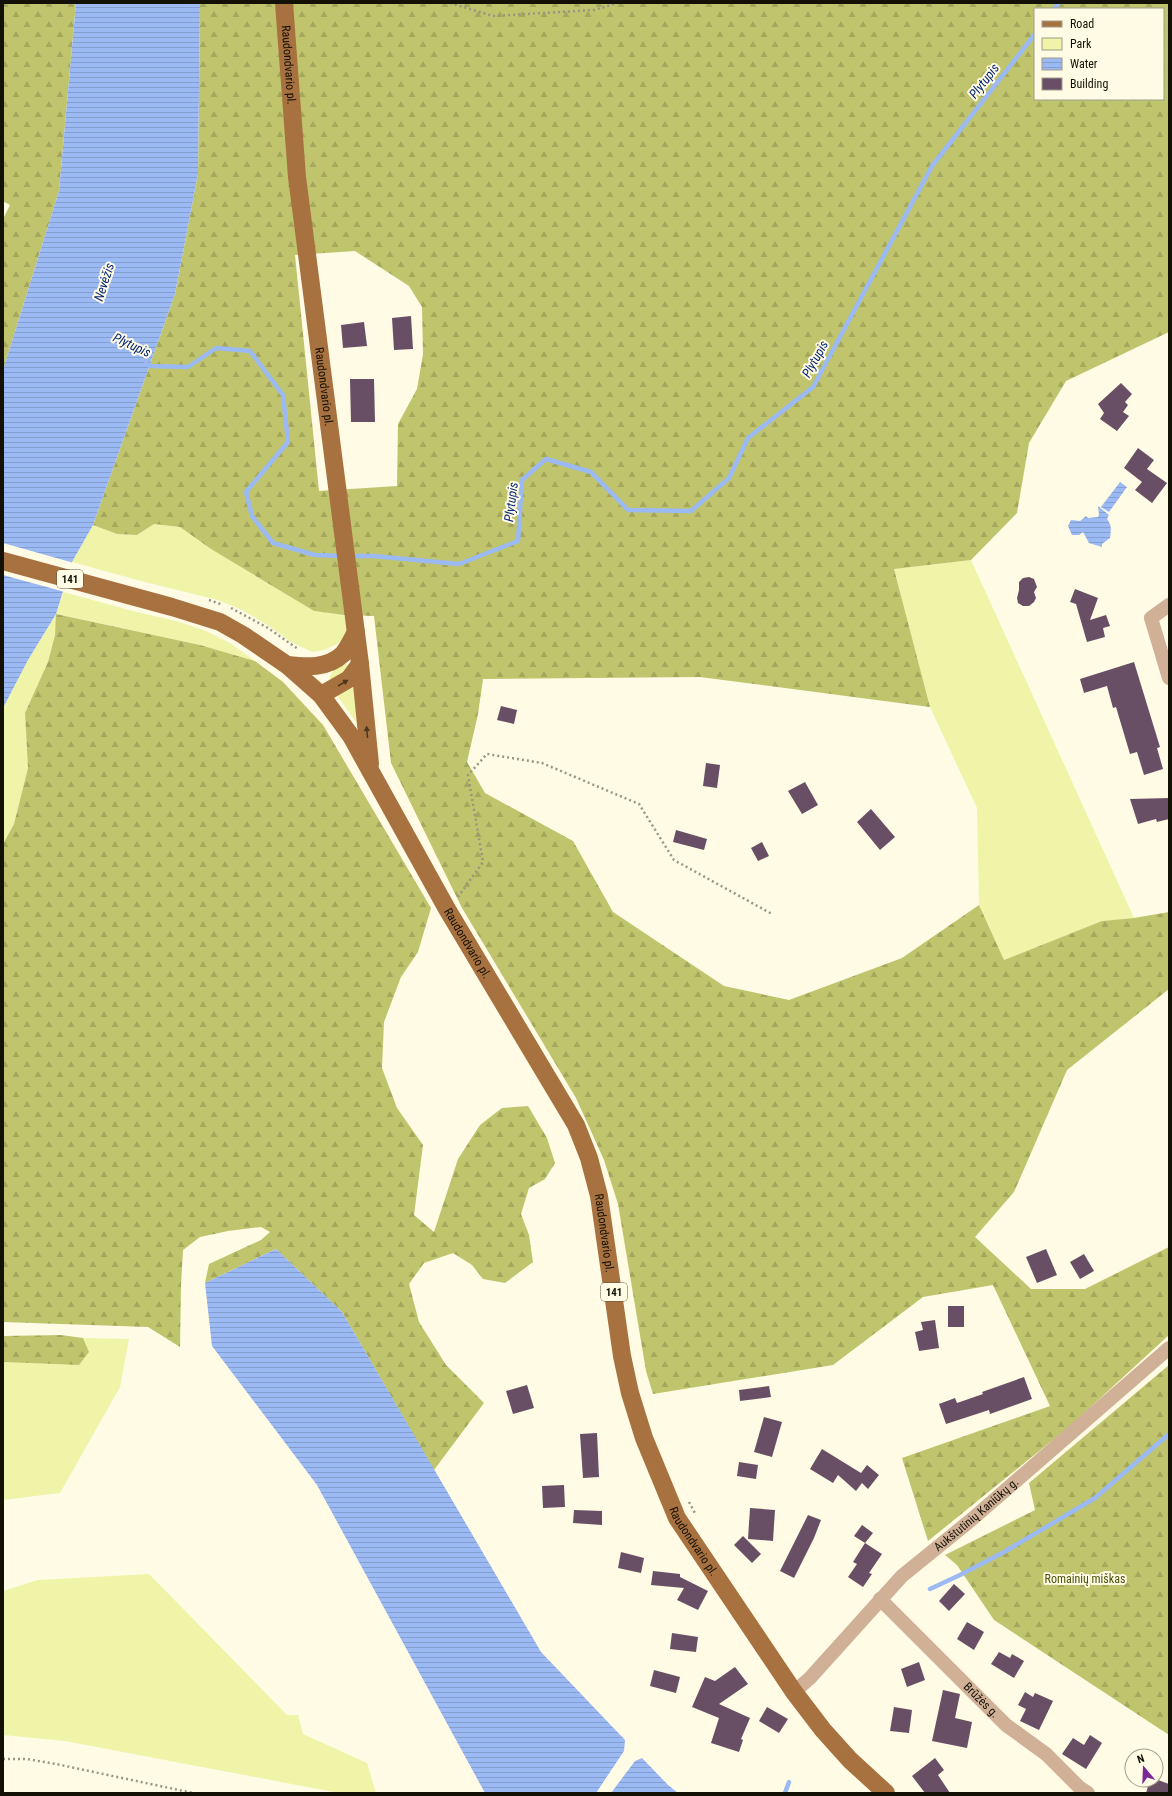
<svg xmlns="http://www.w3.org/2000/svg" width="1172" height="1796" viewBox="0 0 1172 1796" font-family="'Roboto Condensed',sans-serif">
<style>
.green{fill:#eff4a9}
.forest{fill:url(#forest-firs);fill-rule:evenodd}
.water{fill:url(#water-rules)}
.pier{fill:#fffbe5}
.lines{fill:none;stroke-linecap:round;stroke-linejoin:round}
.stream{stroke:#9bb9f3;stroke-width:4.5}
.building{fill:#694f65}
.path{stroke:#989583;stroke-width:2.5;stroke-dasharray:2 3;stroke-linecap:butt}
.minor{stroke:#d0b097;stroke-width:14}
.major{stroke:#a87140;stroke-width:18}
.oneway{fill:#4f371d}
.labels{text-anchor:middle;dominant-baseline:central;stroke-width:4;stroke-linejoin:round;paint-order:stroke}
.shield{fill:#fffbe5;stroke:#5a5748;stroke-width:1}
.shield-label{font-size:11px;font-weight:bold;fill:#131105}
.street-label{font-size:12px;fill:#131105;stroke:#fffbe5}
.park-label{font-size:12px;fill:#4d4f0a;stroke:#fffbe5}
.water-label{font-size:13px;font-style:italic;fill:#042778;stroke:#fffbe5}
</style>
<defs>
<pattern id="forest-firs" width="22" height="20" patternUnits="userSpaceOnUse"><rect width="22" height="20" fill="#c0c46c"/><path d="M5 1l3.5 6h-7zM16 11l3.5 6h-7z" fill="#a4a75c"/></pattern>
<pattern id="water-rules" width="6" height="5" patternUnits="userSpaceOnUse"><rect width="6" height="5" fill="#9bb9f3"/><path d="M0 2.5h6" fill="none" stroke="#859ecf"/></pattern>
</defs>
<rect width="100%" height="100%" fill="#fffbe5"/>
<g class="green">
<path d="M154 524 180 527 211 549 314 611 344 615 348 627 344 638 337 644 324 650 312 652 291 642 269 626 242 610 218 600 141 581 72 562 93 525 117 534 137 535Z"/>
<path d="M971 560 1134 918 1102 921 1004 960 979 905 977 808 930 707 894 569Z"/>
<path d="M63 592 133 611 180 622 206 631 230 643 255 661 200 645 57 614 55 635 48 662 25 713 28 768 14 824 3 844V708L28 660 56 614Z"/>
<path d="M343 662 349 667 346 672 333 680 330 679V676L336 667Z"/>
<path d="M355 687 359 726 336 694Z"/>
<path d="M83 1338 129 1339 120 1387 60 1493 3 1500V1362L79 1365 89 1352Z"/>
<path d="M149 1574 287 1715H298L303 1734 367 1763 376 1793H339L65 1741 3 1735V1591L38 1580Z"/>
</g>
<g class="forest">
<path d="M3 3H76L59 191 3 370V219L10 205 3 201Z"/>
<path d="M200 3H1169V332L1066 381 1029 443 1017 513 971 560 894 569 930 707 700 677 483 679 478 714 467 762 485 793 573 841 613 912 724 986 789 1000 902 958 979 905 1004 960 1102 921 1134 918 1169 912V989L1067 1070 1014 1192 975 1237 1031 1289H1085L1169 1247V1335L1070 1426 928 1541 902 1458 1050 1406 993 1285 923 1297 833 1365 653 1394 646 1371 618 1204 604 1160 576 1098 462 908 391 763 374 616 344 615 314 611 211 549 180 527 154 524 137 535 117 534 93 525 175 294 198 174ZM1035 9H1163V99H1035ZM355 251 409 286 422 307 423 354 417 389 398 424 397 486 319 491 295 255Z"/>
<path d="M56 614 200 645 255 661 283 682 323 725 431 908 418 952 401 977 384 1022 382 1068 397 1108 423 1145 414 1215 434 1232 458 1159 480 1125 502 1108 528 1106 547 1138 555 1163 545 1179 529 1188 521 1214 529 1235 533 1262 505 1283 483 1279 472 1265 453 1253 424 1263 409 1284 419 1322 446 1365 484 1403 434 1470 342 1312 276 1249 205 1283 209 1264 261 1240 270 1232 261 1227 228 1231 200 1237 183 1250 181 1285 180 1347 148 1327 3 1322V844L14 824 28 768 25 713 48 662 55 635Z"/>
<path d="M61 1335 83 1338 89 1352 79 1365 3 1362V1336Z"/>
<path d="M1169 1365V1735L994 1620 957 1565 945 1555 1035 1510 1029 1483Z"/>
</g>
<g class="water">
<path d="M76 3H200L198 174 175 294 93 525 72 562 56 614 28 660 3 708V370L59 191Z"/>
<path d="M1120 482 1127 487 1109 512 1101 507Z"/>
<path d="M1098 506 1109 515 1107 519C1112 525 1111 531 1110 538L1102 544V547L1089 543 1083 532 1079 535H1072L1068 526 1071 520 1080 521 1086 516 1088 518 1098 517 1099 514Z"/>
<path d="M276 1249 342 1312 541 1652 625 1740 624 1751 596 1793H485L317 1485 212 1346 205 1283Z"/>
<path d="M642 1758 668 1785 678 1793H611L635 1761Z"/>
</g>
<path class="pier" d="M3 543 74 563 65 592 3 575Z"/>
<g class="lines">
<g class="stream">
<path d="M1054 9 1059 3"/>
<path d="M146 364 150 366 188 367 216 348 250 351 283 395 288 442 246 492 252 516 273 543 315 555 342 556"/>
<path d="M350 556H373L459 564 518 541 522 480 546 459 591 472 628 510 691 511 729 478 748 438 813 387 932 166 1035 34"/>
<path d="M930 1589 960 1575 1004 1552 1095 1498 1169 1434"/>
<path d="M785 1793 789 1782"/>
</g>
</g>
<g class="building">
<path d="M411 316 413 349 394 350 392 318Z"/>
<path d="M364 322 367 346 343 348 341 325Z"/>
<path d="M350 379H374L375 422H351Z"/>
<path d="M1121 383 1132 394 1125 402 1128 405 1123 412 1129 416 1117 431 1100 419 1104 413 1098 404Z"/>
<path d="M1138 448 1154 460 1147 469 1167 483 1152 503 1135 490 1142 482 1124 468Z"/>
<path d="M1029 577 1034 579 1037 587 1034 592 1036 598 1034 602 1029 606H1023L1018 603 1017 598 1019 590V582L1023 578Z"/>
<path d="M1075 589 1098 598 1090 620 1106 615 1110 626 1103 628 1105 637 1087 642 1076 604 1070 602Z"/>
<path d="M1134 662 1160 747 1157 748 1163 769 1144 775 1137 752 1130 754 1116 707 1113 708 1107 686 1084 693 1080 679Z"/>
<path d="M501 706 517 710 514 724 497 720Z"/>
<path d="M706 763 720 765 717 788 703 786Z"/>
<path d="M805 782 818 805 802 814 788 791Z"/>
<path d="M1169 798V819L1157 822 1156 819 1138 824 1130 799Z"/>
<path d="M871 809 895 837 880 850 857 822Z"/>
<path d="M676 830 707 839 704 850 673 842Z"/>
<path d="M762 842 769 856 758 861 751 848Z"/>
<path d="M1046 1249 1057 1275 1037 1283 1026 1257Z"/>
<path d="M1084 1254 1094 1271 1080 1279 1070 1262Z"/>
<rect x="948" y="1306" width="16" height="21"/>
<path d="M935 1320 939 1348 919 1351 915 1332 923 1330 921 1322Z"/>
<path d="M1024 1377 1032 1399 990 1414 989 1410 946 1424 939 1404 955 1398 957 1403 983 1394 982 1392Z"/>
<path d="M527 1385 534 1408 513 1414 506 1391Z"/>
<path d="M769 1386 771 1397 740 1401 739 1390Z"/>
<path d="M764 1417 782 1422 772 1457 754 1452Z"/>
<path d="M597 1433 599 1477 583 1478 580 1434Z"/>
<path d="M822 1449 861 1473 867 1465 879 1475 868 1489 862 1483 856 1491 838 1475 833 1483 810 1469Z"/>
<path d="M739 1462 758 1465 756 1479 737 1476Z"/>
<path d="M564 1485 565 1507 543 1508 542 1486Z"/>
<path d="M750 1508 775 1510 773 1541 748 1539Z"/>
<path d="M574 1510 602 1511V1525L573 1523Z"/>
<path d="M808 1515 821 1520 814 1538 794 1578 780 1571Z"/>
<path d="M862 1525 873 1533 865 1543 854 1536Z"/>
<path d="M743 1536 761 1554 752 1563 734 1545Z"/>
<path d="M865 1543 882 1554 869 1573 872 1574 863 1587 848 1577 857 1564 853 1562Z"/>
<path d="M621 1552 644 1558 641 1573 618 1568Z"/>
<path d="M653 1571 680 1574V1577L708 1591 698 1610 677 1600 684 1588 651 1585Z"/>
<path d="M954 1584 965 1594 949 1611 939 1601Z"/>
<path d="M967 1622 984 1632 974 1650 957 1639Z"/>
<path d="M672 1633 698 1637 696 1652 670 1649Z"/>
<path d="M999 1652 1010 1658 1012 1654 1024 1661 1014 1678 991 1664Z"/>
<path d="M919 1662 925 1680 907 1687 901 1669Z"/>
<path d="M735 1667 748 1684 719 1704 750 1718 741 1739 743 1740 739 1752 711 1743 719 1718 692 1707 705 1677 715 1681Z"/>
<path d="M654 1670 680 1677 676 1693 650 1686Z"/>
<path d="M943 1690 960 1694 955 1718 972 1722 967 1748 932 1741Z"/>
<path d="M1025 1692 1033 1697 1035 1693 1053 1701 1039 1730 1020 1721 1026 1709 1018 1705Z"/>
<path d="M767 1707 788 1719 779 1733 759 1721Z"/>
<path d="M894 1707 912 1710 909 1733 890 1731Z"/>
<path d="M1090 1735 1102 1743 1086 1769 1062 1754 1073 1738 1084 1745Z"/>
<path d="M935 1758 944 1770 938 1775 950 1793H925L912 1776Z"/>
<path d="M1150 1780H1158L1169 1784V1793H1146Z"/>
</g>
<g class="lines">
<g class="path">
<path d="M450 3 493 16 594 10 618 3"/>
<path d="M209 600 223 605"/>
<path d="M231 608 268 628 298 649"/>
<path d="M458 897 483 862 468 775 487 754 542 763 639 804 674 860 772 914"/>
<path d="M689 1502 696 1515"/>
<path d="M3 1759H27L56 1764 193 1793"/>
</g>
<g class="minor">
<path d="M1169 605 1151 618 1169 678"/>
<path id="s1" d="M880 1599 1006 1725 1046 1754 1079 1787 1088 1793"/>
<path id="s2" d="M794 1692 810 1678 902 1576 971 1520 1169 1348"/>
</g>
<g class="major">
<path id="s3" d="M284 3 297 177 360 664 370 764"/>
<path id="s4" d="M3 561 172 607 220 622 243 635 287 665 321 695 351 736 447 909 576 1125 589 1158 599 1196 622 1356 630 1393 644 1438 677 1518 794 1692 823 1730 850 1760 886 1793"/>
<path d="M287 665C306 667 327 669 343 654 348 648 352 639 356 632"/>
<path d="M321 695 349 679 360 664"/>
</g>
</g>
<defs><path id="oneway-solid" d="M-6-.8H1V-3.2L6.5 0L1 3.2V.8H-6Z"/></defs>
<g class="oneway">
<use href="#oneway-solid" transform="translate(343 683) rotate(-31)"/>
<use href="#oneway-solid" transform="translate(367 732) rotate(-95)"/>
</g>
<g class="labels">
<g class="shield">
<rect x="57" y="570" width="26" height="18" rx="3"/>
<rect x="601" y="1283" width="26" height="18" rx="3"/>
</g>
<g class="shield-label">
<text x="70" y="579">141</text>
<text x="614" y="1292">141</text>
</g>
<g class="street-label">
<text stroke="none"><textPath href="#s3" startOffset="62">Raudondvario pl.</textPath></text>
<text stroke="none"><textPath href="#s3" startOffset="386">Raudondvario pl.</textPath></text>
<text stroke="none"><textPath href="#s4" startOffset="639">Raudondvario pl.</textPath></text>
<text stroke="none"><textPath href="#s4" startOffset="963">Raudondvario pl.</textPath></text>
<text stroke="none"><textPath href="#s2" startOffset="255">Aukštutinių Kaniūkų g.</textPath></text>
<text stroke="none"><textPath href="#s4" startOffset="1287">Raudondvario pl.</textPath></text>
<text stroke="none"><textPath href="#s1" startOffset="143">Brūžės g.</textPath></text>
</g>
<g class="park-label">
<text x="1085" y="1579">Romainių miškas</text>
</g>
<g class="water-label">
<text transform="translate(984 81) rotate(-52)">Plytupis</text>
<text transform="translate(104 282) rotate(-72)">Nevėžis</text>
<text transform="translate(132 345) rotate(25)">Plytupis</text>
<text transform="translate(815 359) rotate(-61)">Plytupis</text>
<text transform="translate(511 502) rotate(-83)">Plytupis</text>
</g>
</g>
<rect width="1172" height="1796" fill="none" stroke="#131105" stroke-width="8"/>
<rect x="1034" y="8" width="130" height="92" fill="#fffbe5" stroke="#a19d8b"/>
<rect x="1042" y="21" width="20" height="6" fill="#a87140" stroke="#a19d8b"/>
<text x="1070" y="28" font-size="12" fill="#131105">Road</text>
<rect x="1042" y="38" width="20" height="12" fill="#eff4a9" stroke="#a19d8b"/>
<text x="1070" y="48" font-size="12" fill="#131105">Park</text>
<rect x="1042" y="58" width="20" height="12" fill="url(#water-rules)" stroke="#a19d8b"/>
<text x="1070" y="68" font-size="12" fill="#131105">Water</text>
<rect x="1042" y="78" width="20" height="12" fill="#694f65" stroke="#a19d8b"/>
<text x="1070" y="88" font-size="12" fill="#131105">Building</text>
<g transform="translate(1144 1768) rotate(341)"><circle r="19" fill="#fffbe5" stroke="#a19d8b"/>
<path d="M0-3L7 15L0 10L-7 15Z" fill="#7a2797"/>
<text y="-6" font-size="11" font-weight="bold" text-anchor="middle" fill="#131105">N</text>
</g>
</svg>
